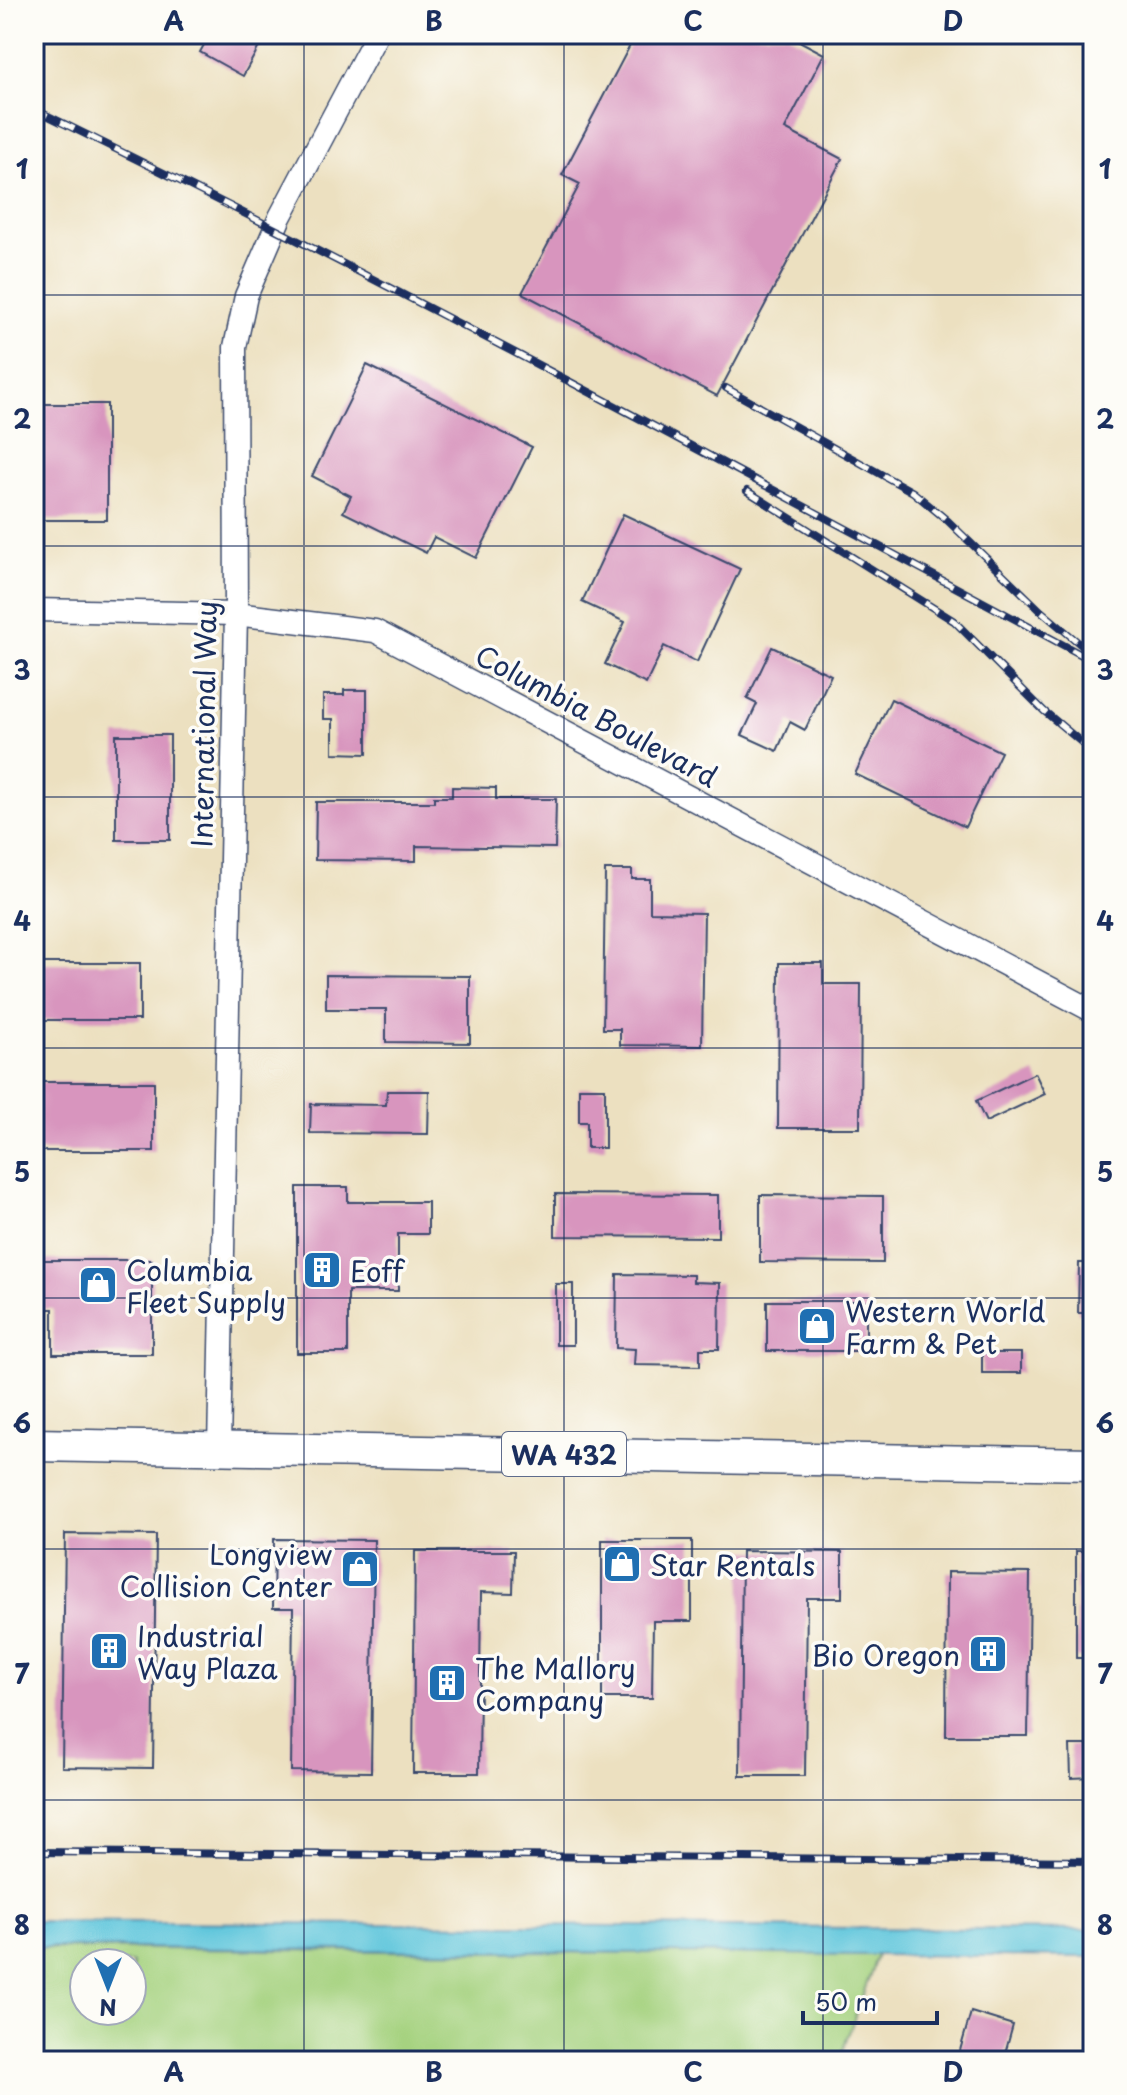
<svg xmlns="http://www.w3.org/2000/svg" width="1127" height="2095" viewBox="0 0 1127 2095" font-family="'Playpen Sans',sans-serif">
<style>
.green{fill:#a5d27f;stroke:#60806e;stroke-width:2;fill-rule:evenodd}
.water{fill:#5fc6dc;stroke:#3d7a9d;stroke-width:2}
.building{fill:#d895be}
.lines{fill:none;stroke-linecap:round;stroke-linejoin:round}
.minor-casing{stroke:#3a4a6d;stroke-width:25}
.highway-casing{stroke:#3a4a6d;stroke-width:35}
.minor{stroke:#fff;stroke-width:22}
.highway{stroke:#fff;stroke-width:32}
.rail-casing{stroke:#1b2f5e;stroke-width:8}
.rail{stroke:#fdfcf7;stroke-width:5;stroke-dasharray:15;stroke-linecap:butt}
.grid{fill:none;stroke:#1b2f5e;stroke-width:2;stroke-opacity:0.55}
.labels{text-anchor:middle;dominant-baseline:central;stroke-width:7;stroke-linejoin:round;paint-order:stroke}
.shield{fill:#fdfcf7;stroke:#5f6c8c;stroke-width:2}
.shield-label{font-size:26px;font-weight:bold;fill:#1b2f5e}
.street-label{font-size:28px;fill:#1b2f5e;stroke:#fdfcf7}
.poi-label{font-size:28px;fill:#1b2f5e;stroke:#fdfcf7;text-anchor:start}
.neatline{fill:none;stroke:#1b2f5e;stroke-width:3}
.grid-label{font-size:26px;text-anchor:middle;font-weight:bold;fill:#1b2f5e}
</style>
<rect width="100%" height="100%" fill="#fdfcf7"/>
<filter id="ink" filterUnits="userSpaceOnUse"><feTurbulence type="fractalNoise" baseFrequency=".0125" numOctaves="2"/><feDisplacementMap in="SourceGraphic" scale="16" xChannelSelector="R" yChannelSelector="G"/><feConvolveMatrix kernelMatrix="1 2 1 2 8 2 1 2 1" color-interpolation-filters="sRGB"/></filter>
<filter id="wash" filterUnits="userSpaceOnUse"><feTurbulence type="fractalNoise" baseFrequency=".006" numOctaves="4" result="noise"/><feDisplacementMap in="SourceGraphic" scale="32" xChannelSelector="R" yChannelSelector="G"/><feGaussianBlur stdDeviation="1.8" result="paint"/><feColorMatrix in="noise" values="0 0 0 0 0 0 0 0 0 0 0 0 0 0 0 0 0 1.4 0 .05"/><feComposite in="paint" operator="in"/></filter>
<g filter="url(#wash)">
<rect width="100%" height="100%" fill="#ece0c0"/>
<path class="green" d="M34 1948 877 1955 839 2061H34ZM84 1963H132V2011H84Z"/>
<path class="water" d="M34 1921 1093 1930V1957L34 1947Z"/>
<g id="blocks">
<g class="building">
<path d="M210 34H266L243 76 200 52Z"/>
<path d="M636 34H786L824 54 785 129 842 159 717 396 522 293 580 184 562 175Z"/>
<path d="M367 365 532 447 476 558 434 537 426 553 343 512 351 496 312 476Z"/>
<rect x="34" y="404" width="73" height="116"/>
<path d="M623 514 740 569 697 662 664 646 646 684 605 664 625 622 582 602Z"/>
<path d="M772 647 831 675 805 730 790 722 777 751 742 735 757 704 747 699Z"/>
<path d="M344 690H367V754L333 753V719H323V695H344Z"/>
<path d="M891 699 1001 752 965 827 855 774Z"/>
<rect x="116" y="735" width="54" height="105"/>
<path d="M452 787 496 788V799H556L555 848 416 846V861L315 860 316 802H434V797H452Z"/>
<path d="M605 870H632V879H650V912L704 913 702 1046 620 1045V1029H603Z"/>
<rect x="34" y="963" width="106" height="57"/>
<path d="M779 963H823V984H861L860 1128H778Z"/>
<path d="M326 975 470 976V1043L386 1042V1009H326Z"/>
<path d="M1035 1073 1045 1094 986 1122 976 1101Z"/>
<rect x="34" y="1082" width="120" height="69"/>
<path d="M579 1088H605V1148H587V1122H579Z"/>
<path d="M387 1091H429L428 1134 310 1133 311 1104 386 1105Z"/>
<path d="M297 1187H348V1202H428V1234H398V1291H348V1353H297Z"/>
<path d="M555 1194 718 1195V1237L555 1236Z"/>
<path d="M760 1195 883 1196V1263L760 1262Z"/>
<path d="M43 1260H152V1354H53V1309H43Z"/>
<path d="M1079 1263H1093V1313H1078Z"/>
<path d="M617 1274 693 1275V1282L720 1283 719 1349H700V1366L634 1365 635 1349 616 1348Z"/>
<rect x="556" y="1284" width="17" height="61"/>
<rect x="767" y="1301" width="99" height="50"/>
<rect x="982" y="1353" width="39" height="20"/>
<path d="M65 1534 156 1535 153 1768 62 1767Z"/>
<path d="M274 1539 374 1540 371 1772 291 1771 293 1608H273Z"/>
<path d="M602 1540H692V1621H653L652 1698H602Z"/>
<path d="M415 1551H514L513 1593 481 1592 479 1773H413Z"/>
<path d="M742 1551 842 1552V1598H807L805 1776H740Z"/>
<rect x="1076" y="1551" width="17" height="107"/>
<path d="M947 1572 1030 1573 1028 1736H946Z"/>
<path d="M1070 1745H1093V1777L1071 1778Z"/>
<path d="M971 2012 1013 2025 1003 2061H957Z"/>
</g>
</g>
</g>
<g filter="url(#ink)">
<use href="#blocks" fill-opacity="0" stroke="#3a4a6d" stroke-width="2"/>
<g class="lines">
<defs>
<g id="minor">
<path d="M34 610 236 614 375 631 1093 1011"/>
<path d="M219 1448 236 614 235 347 246 296 280 217 377 34"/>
</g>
<path id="highway" d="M34 1445 1093 1464"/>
</defs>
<use href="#minor" class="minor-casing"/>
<use href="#highway" class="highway-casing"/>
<use href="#minor" class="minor"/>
<use href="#highway" class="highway"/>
<defs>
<g id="rail">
<path d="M34 109C392 283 742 473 1093 661"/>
<path d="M726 388 913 492 948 521 1041 611 1086 649"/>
<path d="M747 491 954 621 1044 711 1093 752"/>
<path d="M34 1852 1093 1861"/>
</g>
</defs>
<use href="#rail" class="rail-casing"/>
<use href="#rail" class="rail"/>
</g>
</g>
<path class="grid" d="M304 34V2061M564 34V2061M823 34V2061M34 295H1093M34 546H1093M34 797H1093M34 1048H1093M34 1298H1093M34 1549H1093M34 1800H1093"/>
<defs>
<symbol id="building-square" viewBox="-11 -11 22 22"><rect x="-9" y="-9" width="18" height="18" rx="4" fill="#1f6fb2" stroke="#fdfcf7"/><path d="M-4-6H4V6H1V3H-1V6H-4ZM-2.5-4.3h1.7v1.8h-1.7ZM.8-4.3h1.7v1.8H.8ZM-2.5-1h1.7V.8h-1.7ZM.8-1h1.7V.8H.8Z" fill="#fff"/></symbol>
<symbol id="shop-square" viewBox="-11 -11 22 22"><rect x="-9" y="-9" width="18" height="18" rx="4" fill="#1f6fb2" stroke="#fdfcf7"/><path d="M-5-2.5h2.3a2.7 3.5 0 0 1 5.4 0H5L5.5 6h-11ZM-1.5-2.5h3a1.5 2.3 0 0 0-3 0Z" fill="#fff"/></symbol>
</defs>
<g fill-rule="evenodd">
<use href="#building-square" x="300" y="1248" width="44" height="44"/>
<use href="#shop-square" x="76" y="1263" width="44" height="44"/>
<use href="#shop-square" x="795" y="1304" width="44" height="44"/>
<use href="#shop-square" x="600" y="1542" width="44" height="44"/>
<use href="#shop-square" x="338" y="1547" width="44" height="44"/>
<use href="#building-square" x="87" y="1629" width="44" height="44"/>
<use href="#building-square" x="966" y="1632" width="44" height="44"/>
<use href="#building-square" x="425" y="1661" width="44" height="44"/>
</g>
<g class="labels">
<rect class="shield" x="502" y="1432" width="124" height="44" rx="6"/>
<g class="shield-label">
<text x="564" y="1454">WA 432</text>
</g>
<g class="street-label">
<text transform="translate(597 715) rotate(28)">Columbia Boulevard</text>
<text transform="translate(203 724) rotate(-89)">International Way</text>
</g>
<g class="poi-label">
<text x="126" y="1269">Columbia<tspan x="126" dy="32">Fleet Supply</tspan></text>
<text x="350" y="1270">Eoff</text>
<text x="845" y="1310">Western World<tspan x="845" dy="32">Farm &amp; Pet</tspan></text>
<text x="332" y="1553" text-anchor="end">Longview<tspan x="332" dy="32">Collision Center</tspan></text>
<text x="650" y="1564">Star Rentals</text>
<text x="137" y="1635">Industrial<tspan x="137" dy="32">Way Plaza</tspan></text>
<text x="960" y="1654" text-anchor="end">Bio Oregon</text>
<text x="475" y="1667">The Mallory<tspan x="475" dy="32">Company</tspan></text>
</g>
</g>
<rect width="1127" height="2095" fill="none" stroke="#fdfcf7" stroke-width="88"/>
<g transform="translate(108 1987) rotate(180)"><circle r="38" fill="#fdfcf7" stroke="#a3aaba" stroke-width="2"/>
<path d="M0-6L14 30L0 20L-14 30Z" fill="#1f6fb2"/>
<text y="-12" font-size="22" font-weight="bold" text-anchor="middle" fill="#1b2f5e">N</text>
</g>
<path d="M803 2011v12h134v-12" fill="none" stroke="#1b2f5e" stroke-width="4"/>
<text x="815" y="2011" font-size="24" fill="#1b2f5e" stroke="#fdfcf7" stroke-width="6" paint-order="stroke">50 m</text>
<rect x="44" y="44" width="1039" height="2007" class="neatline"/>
<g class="grid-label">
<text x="174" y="31">A</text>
<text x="434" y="31">B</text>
<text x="693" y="31">C</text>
<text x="953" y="31">D</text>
<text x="22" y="179">1</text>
<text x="1105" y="179">1</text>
<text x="22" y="429">2</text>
<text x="1105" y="429">2</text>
<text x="22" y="680">3</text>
<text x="1105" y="680">3</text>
<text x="22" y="931">4</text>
<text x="1105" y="931">4</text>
<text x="22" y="1182">5</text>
<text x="1105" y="1182">5</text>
<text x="22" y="1433">6</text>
<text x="1105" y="1433">6</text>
<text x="22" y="1684">7</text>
<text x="1105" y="1684">7</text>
<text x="22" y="1935">8</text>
<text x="1105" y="1935">8</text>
<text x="174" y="2082">A</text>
<text x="434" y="2082">B</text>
<text x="693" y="2082">C</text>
<text x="953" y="2082">D</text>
</g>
</svg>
